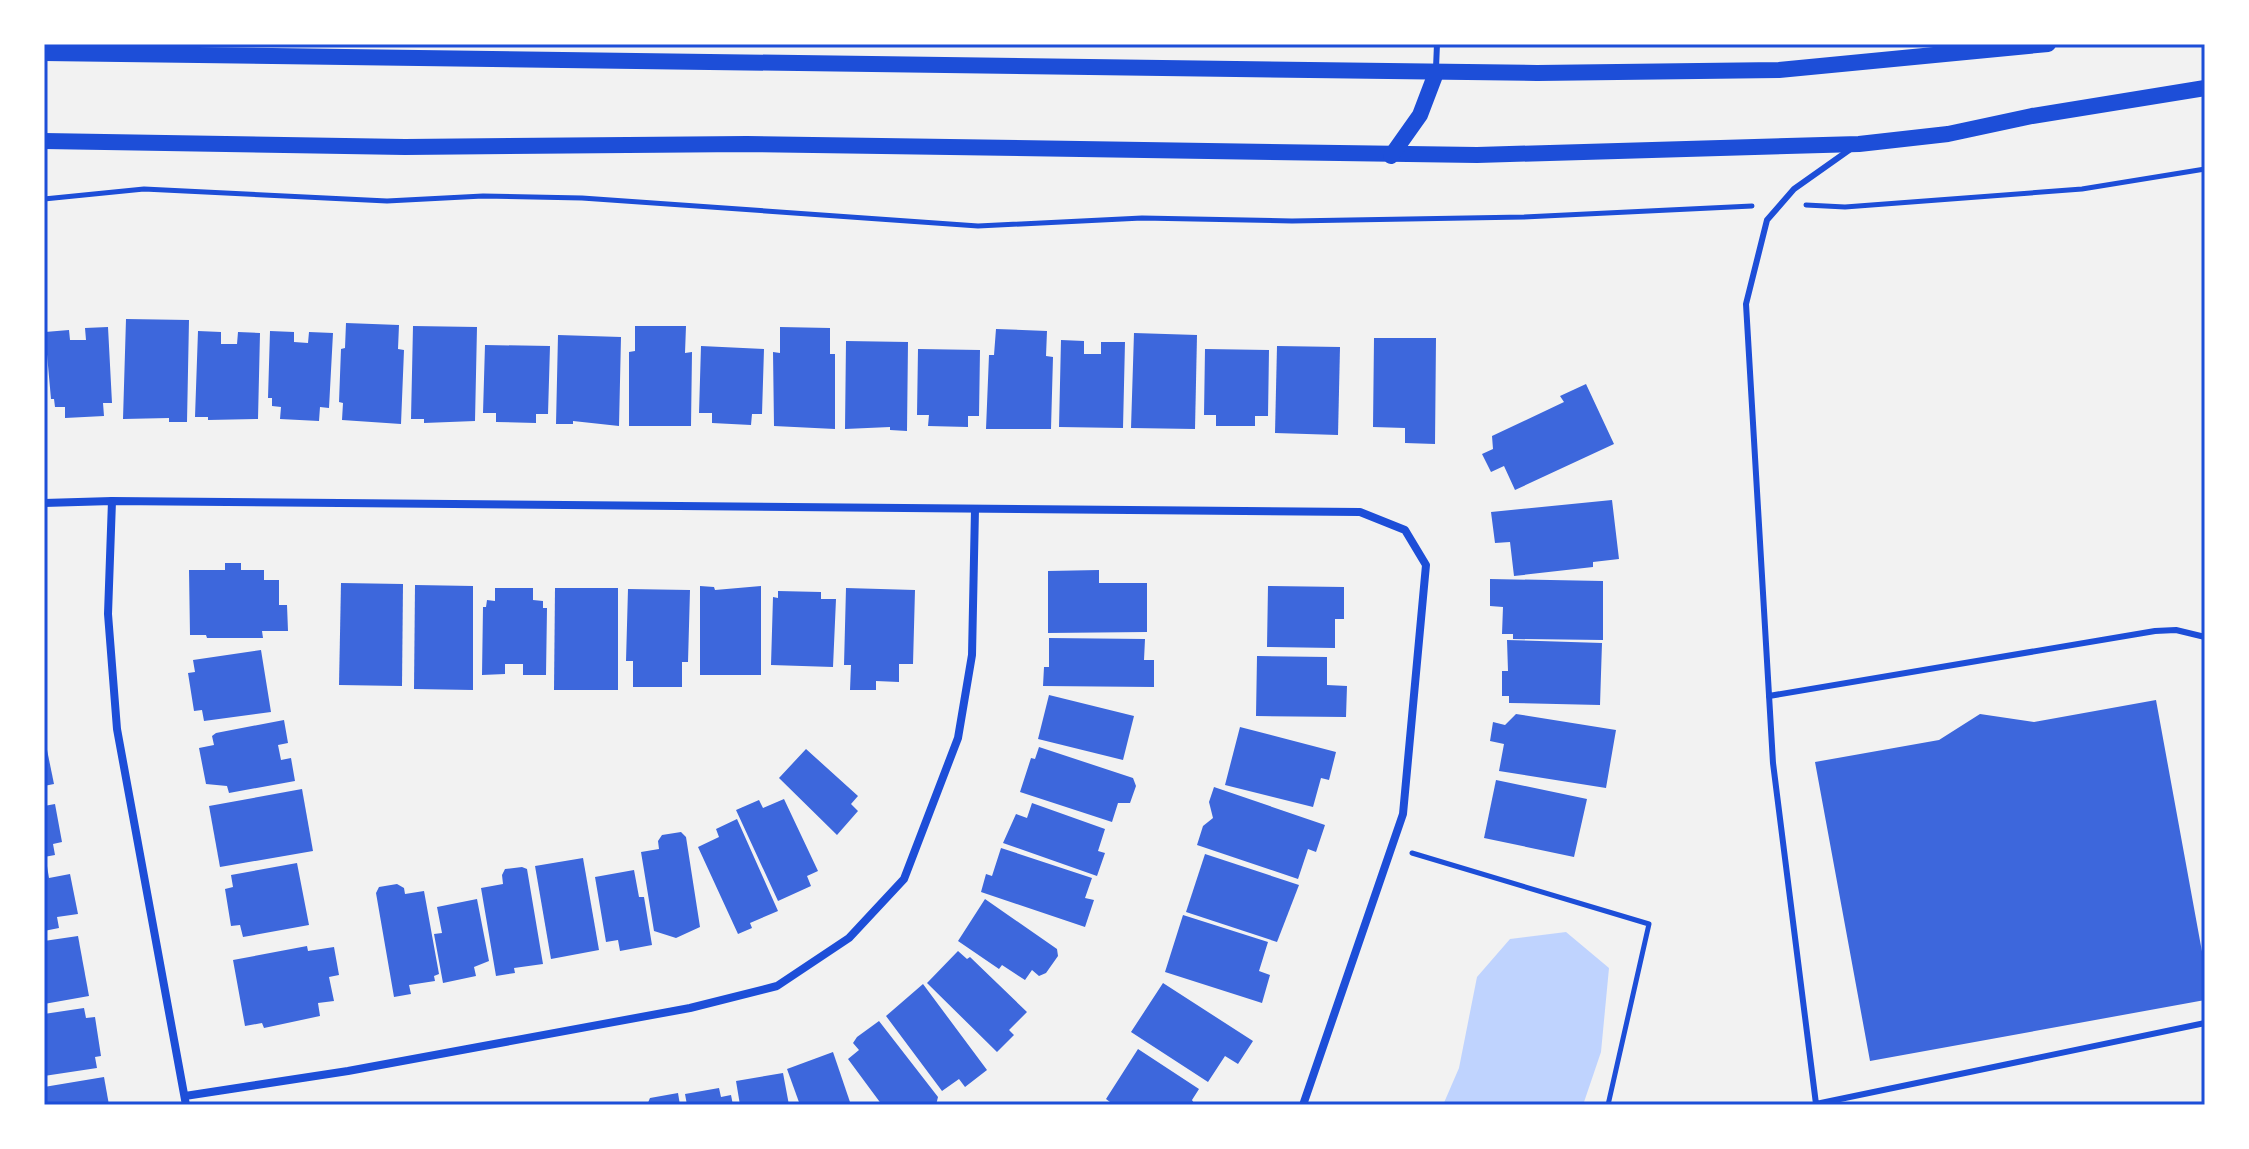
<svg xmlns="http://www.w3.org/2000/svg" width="2249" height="1149" viewBox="0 0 2249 1149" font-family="'Asap Condensed',sans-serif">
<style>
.water{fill:#bfd3fe}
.building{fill:#3d67dc}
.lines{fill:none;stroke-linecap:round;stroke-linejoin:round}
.path{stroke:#1d4ed8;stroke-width:5}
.service{stroke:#1d4ed8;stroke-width:6}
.minor{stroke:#1d4ed8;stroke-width:8}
.secondary{stroke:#1d4ed8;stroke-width:16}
.neatline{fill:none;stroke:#1d4ed8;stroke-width:3}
</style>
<rect width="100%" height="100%" fill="#f2f2f2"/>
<path class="water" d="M1566 932 1609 968 1601 1052 1583 1105H1443L1459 1068 1477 977 1510 939Z"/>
<g class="building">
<path d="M126 319 189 320 187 422H169V418L123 419Z"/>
<path d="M346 323 399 325 398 349 404 350 401 424 342 420 343 403 339 402 341 349 345 348Z"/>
<path d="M413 326 477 327 475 421 424 423V419H411Z"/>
<path d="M635 326H686L685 353 692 352 691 426H629V352L635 351Z"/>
<path d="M108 327 112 403H103L104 416 65 418V407H55L54 399H51L45 332 69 330 70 340H86L85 328Z"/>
<path d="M780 327 830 328V354H835V429L774 426 773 352 780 353Z"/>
<path d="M996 329 1047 331 1046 356 1053 357 1051 429H986L989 355H994Z"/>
<path d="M198 331 221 332V344H237L238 332 260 333 258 419 208 420V417H195Z"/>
<path d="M270 331 294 332V342L308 343 309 332 333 333 329 408 320 407 319 421 280 419 281 407 272 406V398H268Z"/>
<path d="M1134 333 1197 335 1195 429 1131 428Z"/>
<path d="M558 335 621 337 619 426 573 421V424H556Z"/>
<path d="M1374 338H1436L1435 444 1405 443V428L1373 427Z"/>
<path d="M1061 340 1084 341V354H1101V342H1125L1123 428 1059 427Z"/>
<path d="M846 341 908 342 907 431 890 430V427L845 429Z"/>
<path d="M485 345 550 346 548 414H536V423L496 422V413H483Z"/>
<path d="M701 346 764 349 762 414H752L751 425 712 423V413H699Z"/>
<path d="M1277 346 1340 347 1338 435 1275 433Z"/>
<path d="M918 349 980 350 979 416H968V427L928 426 929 415H917Z"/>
<path d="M1205 349 1269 350 1268 416H1255V426H1216V415H1204Z"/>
<path d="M1586 384 1614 444 1515 490 1504 466 1491 472 1482 454 1493 449 1492 436 1564 402 1560 396Z"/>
<path d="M1612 500 1619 559 1593 562V567L1514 576 1510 542 1495 543 1491 512Z"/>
<path d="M225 563H241V570H264V580H279V605H287L288 631H262L263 638H207L206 635H190L189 570H225Z"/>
<path d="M1099 570V583H1147V632L1048 633V571Z"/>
<path d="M1490 579 1603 581V640L1513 639V634H1502L1503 607 1490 606Z"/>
<path d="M341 583 403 584 402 686 339 685Z"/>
<path d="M415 585 473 586V690L414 689Z"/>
<path d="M700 586 714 587 715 590 761 586V675H700Z"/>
<path d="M1268 586 1344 587V619H1335V648L1267 647Z"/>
<path d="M495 588H533V600L543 601V608H547L546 675H523V664H505V674L482 675 483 607H486L487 600 495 601Z"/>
<path d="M555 588H618V690H554Z"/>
<path d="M846 588 915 590 913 664H899V682L876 681V690H850L851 665H844Z"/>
<path d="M628 589 690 590 688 662H682V687H633V661H626Z"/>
<path d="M778 591 821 592V599H836L833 667 771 665 773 597 778 598Z"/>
<path d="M1049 638 1145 639 1144 660H1154V687L1043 686 1044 667H1049Z"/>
<path d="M1507 640 1602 643 1600 705 1509 703V696H1502V671H1508Z"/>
<path d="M261 650 271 712 204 721 202 710 194 711 188 673 195 672 193 660Z"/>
<path d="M1257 656 1327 657V685L1347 686 1346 717 1256 716Z"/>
<path d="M1049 695 1134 716 1123 760 1038 739Z"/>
<path d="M2156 700 2205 968V1000L1870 1061 1815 762 1939 740 1980 714 2034 722Z"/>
<path d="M1516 714 1616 730 1606 788 1499 771 1504 744 1490 741 1493 722 1505 725Z"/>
<path d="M284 720 288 743 278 745 281 760 291 758 295 781 229 793 227 786 206 784 199 748 214 745 212 736 216 733Z"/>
<path d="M1240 727 1336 752 1329 780 1321 778 1313 807 1225 785Z"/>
<path d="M44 735 54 784 44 786Z"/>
<path d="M1039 747 1133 778 1136 786 1130 803H1118L1112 822 1020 792 1031 758 1035 759Z"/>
<path d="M806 749 858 796 851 804 858 811 837 835 779 778Z"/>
<path d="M1496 780 1587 799 1574 857 1484 838Z"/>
<path d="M1214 787 1325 825 1316 852 1308 849 1298 879 1197 845 1203 826 1213 818 1209 802Z"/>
<path d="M302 789 313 851 220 867 209 806Z"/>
<path d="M784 799 818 871 807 876 811 886 778 901 736 810 759 800 763 808Z"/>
<path d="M1032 803 1105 829 1098 851 1105 853 1097 876 1003 843 1016 814 1027 818Z"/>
<path d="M55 804 62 842 53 844 55 855 44 857V806Z"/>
<path d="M737 819 778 911 750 923 752 928 738 934 698 847 719 837 716 829Z"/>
<path d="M681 832 686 837 700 927 676 938 654 931 641 852 659 849 658 841 662 835Z"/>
<path d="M1001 848 1092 878 1085 898 1094 900 1085 927 981 892 986 874 992 876Z"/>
<path d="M1205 854 1299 885 1277 942 1186 912Z"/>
<path d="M583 858 599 950 551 959 535 866Z"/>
<path d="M297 863 309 925 243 937 240 925 231 926 225 889 233 887 231 875Z"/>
<path d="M47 866 49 878 70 874 78 914 57 917 59 928 44 931V867Z"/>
<path d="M522 867 527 869 543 964 514 968 515 973 496 976 481 888 503 884 502 875 505 869Z"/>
<path d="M634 870 639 897H644L652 945 620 951 618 940 606 942 595 877Z"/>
<path d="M397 884 404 888 405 894 424 891 439 974 434 976 435 981 409 985 411 994 394 997 376 893 379 887Z"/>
<path d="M477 899 489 961 474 967 476 976 443 983 434 934 442 933 437 907Z"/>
<path d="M985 899 1057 949 1058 956 1046 973 1039 976 1032 970 1025 980 1002 965 999 969 958 941Z"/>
<path d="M1183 915 1268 942 1259 971 1270 975 1262 1003 1165 972Z"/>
<path d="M78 936 89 996 44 1004V941Z"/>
<path d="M307 946 308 951 334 947 339 975 329 977 334 1001 318 1003 320 1016 264 1028 262 1023 245 1026 233 960Z"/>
<path d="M958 951 967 959 970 957 1027 1012 1009 1030 1014 1035 997 1052 927 983Z"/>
<path d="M1163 983 1253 1041 1238 1064 1225 1056 1208 1082 1131 1032Z"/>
<path d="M923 984 987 1070 965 1087 959 1079 942 1091 886 1016Z"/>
<path d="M84 1008 86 1018 95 1017 101 1056 95 1057 97 1068 44 1076V1014Z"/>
<path d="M879 1021 938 1097 936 1105H882L848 1059 859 1050 853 1043 857 1037Z"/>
<path d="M1138 1049 1199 1089 1192 1100 1195 1105H1114L1106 1099Z"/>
<path d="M833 1052 851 1105H800L787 1069Z"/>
<path d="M783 1073 789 1105H740L736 1081Z"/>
<path d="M104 1077 109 1105H44V1087Z"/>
<path d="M719 1088 721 1097 731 1095 733 1105H687L685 1094Z"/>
<path d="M678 1093 680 1105H647L650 1098Z"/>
</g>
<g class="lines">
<g class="path">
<path d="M44 199 144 189 387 201 483 196 582 198 978 226 1142 218 1292 221 1524 217 1752 206"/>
<path d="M1806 205 1845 207 2082 189 2205 169"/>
<path d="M1412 853 1649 924 1608 1105"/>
</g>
<g class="service">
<path d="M1436 68 1437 44"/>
<path d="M1852 148 1794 189 1767 220 1746 304 1773 763 1816 1104 2205 1023"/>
<path d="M1769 696 2155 631 2176 630 2205 637"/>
</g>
<g class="minor">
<path d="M112 501 108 614 117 729 186 1105"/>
<path d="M44 503 112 501 1360 512 1405 530 1426 565 1403 814 1303 1105"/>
<path d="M185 1096 348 1071 690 1008 777 986 849 938 904 879 958 738 972 655 975 509"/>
</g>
<g class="secondary">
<path d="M44 53 1537 73 1779 70 2048 44"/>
<path d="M44 141 405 147 747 144 1477 155 1859 144 1948 134 2032 116 2205 88"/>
<path d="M1391 156 1420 115 1436 73"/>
</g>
</g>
<rect width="2249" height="1149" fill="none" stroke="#ffffff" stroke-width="92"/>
<rect x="46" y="46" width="2157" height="1057" class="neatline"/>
</svg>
